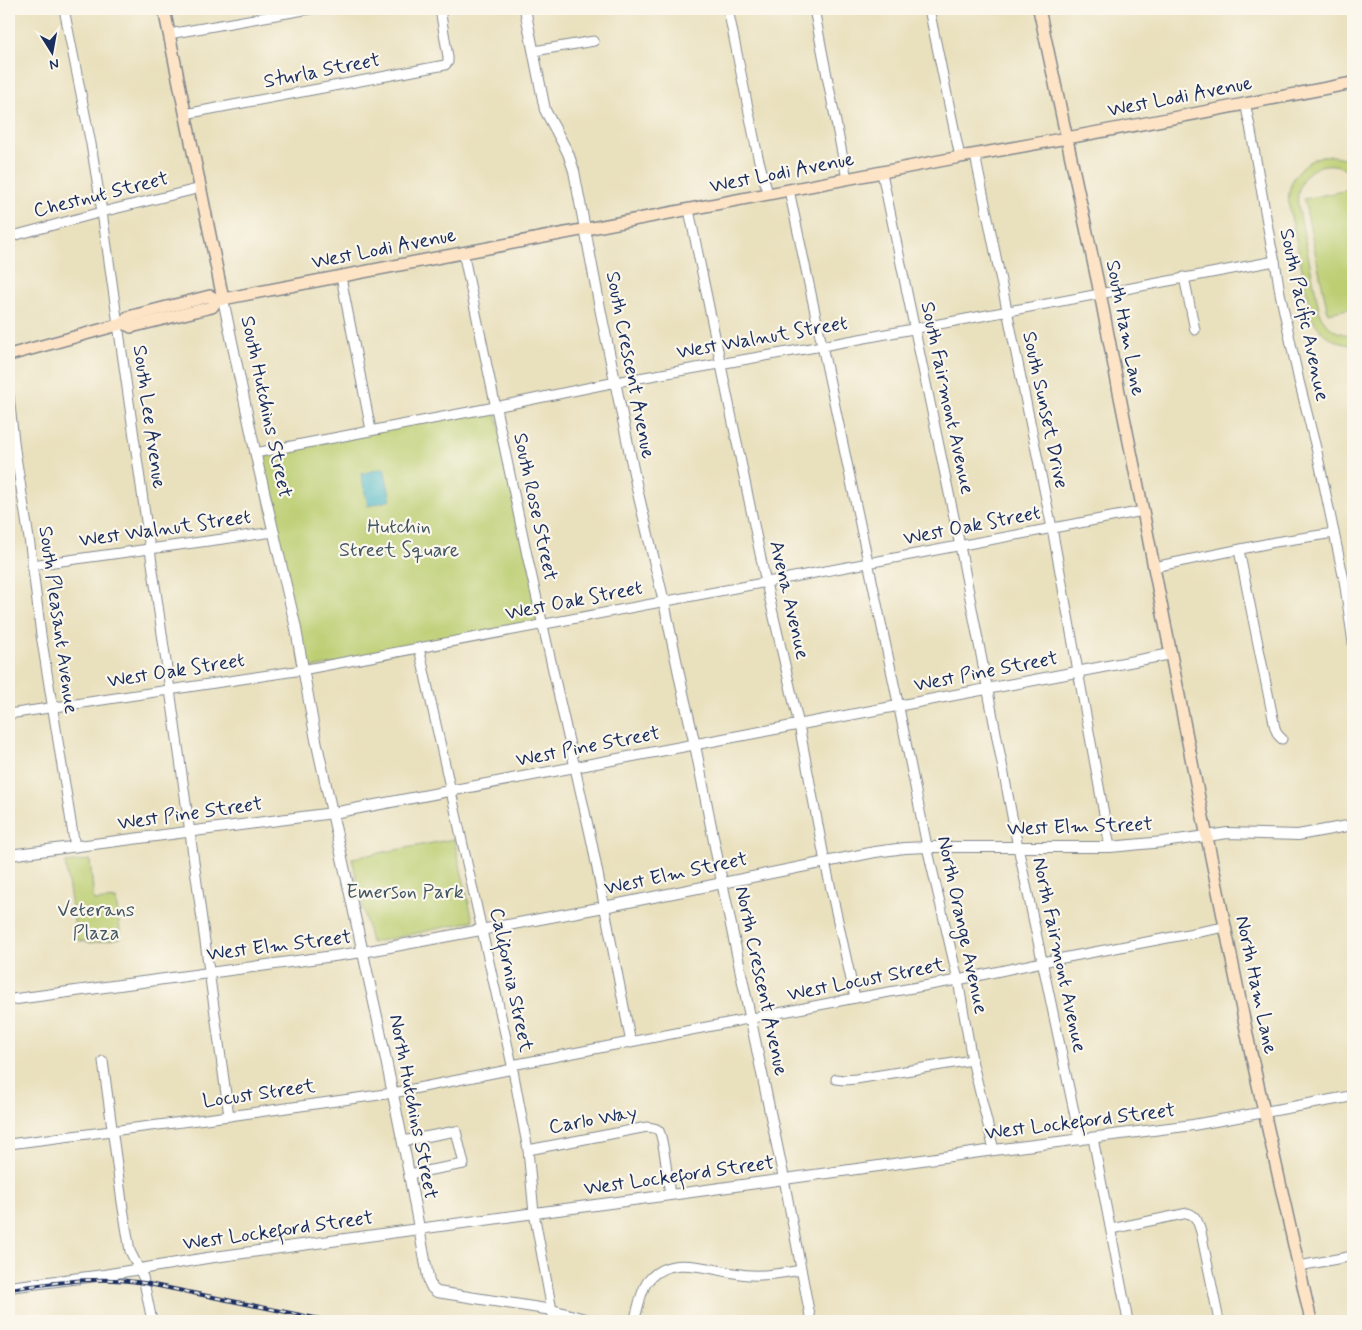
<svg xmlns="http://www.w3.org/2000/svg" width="1362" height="1330" viewBox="0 0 1362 1330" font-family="Mynerve,sans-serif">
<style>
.green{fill:#bcce72;stroke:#6c7e68}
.water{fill:#49b5c5;stroke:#327292}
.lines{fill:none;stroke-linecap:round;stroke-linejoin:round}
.minor-casing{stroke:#82888e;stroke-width:11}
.tertiary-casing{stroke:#82888e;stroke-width:12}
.secondary-casing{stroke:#82888e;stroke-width:14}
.minor{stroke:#fff;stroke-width:9}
.tertiary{stroke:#fff;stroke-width:10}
.secondary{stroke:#fee4c6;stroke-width:11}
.rail-casing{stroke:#1b2f5e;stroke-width:4}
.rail{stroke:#fbf7ec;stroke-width:2;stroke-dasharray:5.5;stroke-linecap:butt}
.labels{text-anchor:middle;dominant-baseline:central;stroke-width:4.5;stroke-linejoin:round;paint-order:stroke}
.street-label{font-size:20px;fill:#1b2f5e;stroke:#fbf7ec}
.park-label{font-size:20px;fill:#435763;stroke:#fbf7ec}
</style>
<rect width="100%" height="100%" fill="#fbf7ec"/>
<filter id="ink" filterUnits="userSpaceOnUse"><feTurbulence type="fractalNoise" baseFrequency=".02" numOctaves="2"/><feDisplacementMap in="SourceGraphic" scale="10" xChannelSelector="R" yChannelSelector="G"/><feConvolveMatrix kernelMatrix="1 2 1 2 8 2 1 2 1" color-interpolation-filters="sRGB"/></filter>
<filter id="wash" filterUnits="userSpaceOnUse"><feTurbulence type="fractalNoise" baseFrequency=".0096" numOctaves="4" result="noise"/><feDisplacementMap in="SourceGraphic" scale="20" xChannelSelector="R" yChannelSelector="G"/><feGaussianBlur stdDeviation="1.12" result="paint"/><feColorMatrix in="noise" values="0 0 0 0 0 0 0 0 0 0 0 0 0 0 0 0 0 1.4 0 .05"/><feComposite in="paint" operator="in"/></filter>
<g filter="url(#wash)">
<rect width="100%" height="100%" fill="#e9e0bd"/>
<g class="green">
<path d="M1322 156C1334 155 1343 157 1353 162V174C1327 152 1294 172 1298 205L1320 314C1327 328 1338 335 1353 335V345C1334 344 1320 334 1312 317L1289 207C1286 182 1299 163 1322 156Z"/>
<path d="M1353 189V308L1328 313 1304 199Z"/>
<path d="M495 407 543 624 302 670 255 453Z"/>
<path d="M454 839 473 921 371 943 352 858Z"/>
<path d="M90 860 94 901 116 899 121 938 91 943 77 940 65 863Z"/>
</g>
<path class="water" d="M384 468 391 500 368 506 361 474Z"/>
</g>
<g filter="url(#ink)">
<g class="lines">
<defs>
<g id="minor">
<path d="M64 9 91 144 102 212 180 760 229 1116"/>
<path d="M728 9 758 157 768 194"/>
<path d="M814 9 847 179"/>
<path d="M929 9 960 157"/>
<path d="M169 34 310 9"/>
<path d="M534 51 594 41"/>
<path d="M1245 103 1250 126 1271 245 1275 261 1280 293 1299 381 1317 452 1344 580 1353 643"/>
<path d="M185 114 445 65 448 62V57L440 9"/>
<path d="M975 155 1052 528 1110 847"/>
<path d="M882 173 960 546 1018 847 1080 1140"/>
<path d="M789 190 897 698 928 851 958 980 972 1060 994 1150"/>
<path d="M689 210 766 583 799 725 825 862 855 998"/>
<path d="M9 237 102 212 201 188"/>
<path d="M463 252 527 555 592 843 631 1043"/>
<path d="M341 277 371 430"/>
<path d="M1184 277 1195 330"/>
<path d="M9 396 15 450 30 545 41 635 75 847"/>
<path d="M255 453 495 407 616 382 822 346 1275 261"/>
<path d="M1239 550 1275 728 1278 735 1282 739"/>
<path d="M32 565 274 532"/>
<path d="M1154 567 1275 542 1334 533"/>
<path d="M419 648 512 1065 528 1150 534 1213 554 1321"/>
<path d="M9 714 302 670 1143 511"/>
<path d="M103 1061 122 1202 130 1251 143 1277 152 1321"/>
<path d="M512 1065 855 998 958 980 1042 962 1225 927"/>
<path d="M836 1079 844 1080 856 1079 972 1060"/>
<path d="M1093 1138 1128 1321"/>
<path d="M403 1141 456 1131 464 1164 409 1174"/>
<path d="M9 1144 229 1116 393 1093 513 1069"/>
<path d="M528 1150 647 1127C651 1128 656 1127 659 1131 664 1138 668 1184 670 1195"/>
<path d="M784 1179 811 1321"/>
<path d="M1111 1229 1188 1213C1197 1216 1198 1223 1201 1232L1219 1321"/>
<path d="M1299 1266 1353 1256"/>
<path d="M634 1321C638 1310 641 1289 648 1281 672 1250 718 1274 751 1275 768 1276 784 1273 801 1270"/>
</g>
<g id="tertiary">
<path d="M525 9 545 110 568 153 574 171 601 313 638 493 664 602 683 693 695 745 722 882 784 1179"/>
<path d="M223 299 258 465 295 624 316 740 378 1021 406 1158 429 1282 432 1288 437 1292 552 1310 592 1321"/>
<path d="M9 855 333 813 1171 654"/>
<path d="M9 1000 363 952 604 907 875 852 905 848 927 847H1110L1163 842 1228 833 1298 835 1353 825"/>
<path d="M9 1287 104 1275 207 1258 535 1213 670 1195 994 1150 1193 1125 1353 1096"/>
</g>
<g id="secondary">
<path d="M164 9 223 299"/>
<path d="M1039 9 1100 293 1120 397 1143 511 1195 778 1250 1049 1311 1321"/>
<path d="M124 323 128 317 210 296 217 300"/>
<path d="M9 355 118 325 124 323 131 327 212 307 217 300 223 299 960 157C1091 135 1222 108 1353 83"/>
</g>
</defs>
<use href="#minor" class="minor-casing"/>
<use href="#tertiary" class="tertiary-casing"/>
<use href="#secondary" class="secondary-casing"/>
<use href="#minor" class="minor"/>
<use href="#tertiary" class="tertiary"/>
<use href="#secondary" class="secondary"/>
<defs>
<path id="rail" d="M9 1289C55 1283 97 1275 144 1283L330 1321"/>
</defs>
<use href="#rail" class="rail-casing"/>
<use href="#rail" class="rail"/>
</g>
</g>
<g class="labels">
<g class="street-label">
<text transform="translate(322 71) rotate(-11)">Sturla Street</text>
<text transform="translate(1180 97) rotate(-11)">West Lodi Avenue</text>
<text transform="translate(782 173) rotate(-11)">West Lodi Avenue</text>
<text transform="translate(101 195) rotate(-14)">Chestnut Street</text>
<text transform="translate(384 249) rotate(-11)">West Lodi Avenue</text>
<text transform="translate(1304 315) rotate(78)">South Pacific Avenue</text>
<text transform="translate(1125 328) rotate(79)">South Ham Lane</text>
<text transform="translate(762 338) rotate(-10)">West Walnut Street</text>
<text transform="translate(630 365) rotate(79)">South Crescent Avenue</text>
<text transform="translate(947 398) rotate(78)">South Fairmont Avenue</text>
<text transform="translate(266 407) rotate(78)">South Hutchins Street</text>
<text transform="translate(1045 410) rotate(78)">South Sunset Drive</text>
<text transform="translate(149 417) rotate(82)">South Lee Avenue</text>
<text transform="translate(535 507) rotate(78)">South Rose Street</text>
<text transform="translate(972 526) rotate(-11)">West Oak Street</text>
<text transform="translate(165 529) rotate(-8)">West Walnut Street</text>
<text transform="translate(789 600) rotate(77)">Avena Avenue</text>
<text transform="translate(574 601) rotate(-11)">West Oak Street</text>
<text transform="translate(58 620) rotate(82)">South Pleasant Avenue</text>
<text transform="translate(176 671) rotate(-9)">West Oak Street</text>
<text transform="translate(986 672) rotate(-11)">West Pine Street</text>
<text transform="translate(588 747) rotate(-11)">West Pine Street</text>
<text transform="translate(190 814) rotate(-8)">West Pine Street</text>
<text transform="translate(1080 827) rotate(-2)">West Elm Street</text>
<text transform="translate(676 874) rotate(-12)">West Elm Street</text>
<text transform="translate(962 925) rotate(78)">North Orange Avenue</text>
<text transform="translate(279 946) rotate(-7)">West Elm Street</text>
<text transform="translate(1059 955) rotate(78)">North Fairmont Avenue</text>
<text transform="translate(511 980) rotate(78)">California Street</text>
<text transform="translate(866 980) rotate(-11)">West Locust Street</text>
<text transform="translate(761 981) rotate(78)">North Crescent Avenue</text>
<text transform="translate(1256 985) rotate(78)">North Ham Lane</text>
<text transform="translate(259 1094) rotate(-8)">Locust Street</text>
<text transform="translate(413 1107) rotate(79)">North Hutchins Street</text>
<text transform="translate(593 1120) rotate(-10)">Carlo Way</text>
<text transform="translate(1080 1122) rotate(-7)">West Lockeford Street</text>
<text transform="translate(679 1176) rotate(-8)">West Lockeford Street</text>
<text transform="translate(278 1231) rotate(-8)">West Lockeford Street</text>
</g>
<g class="park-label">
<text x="399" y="527">Hutchin<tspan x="399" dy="23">Street Square</tspan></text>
<text x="405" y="892">Emerson Park</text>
<text x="96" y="910">Veterans<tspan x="96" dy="23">Plaza</tspan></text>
</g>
</g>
<rect width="1362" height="1330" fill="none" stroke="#fbf7ec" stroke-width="30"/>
<g transform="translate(52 52) rotate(169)" stroke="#fbf7ec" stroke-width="4" paint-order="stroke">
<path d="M0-4L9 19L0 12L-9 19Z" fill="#1b2f5e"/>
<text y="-8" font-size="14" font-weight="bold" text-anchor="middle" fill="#1b2f5e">N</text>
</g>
</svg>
